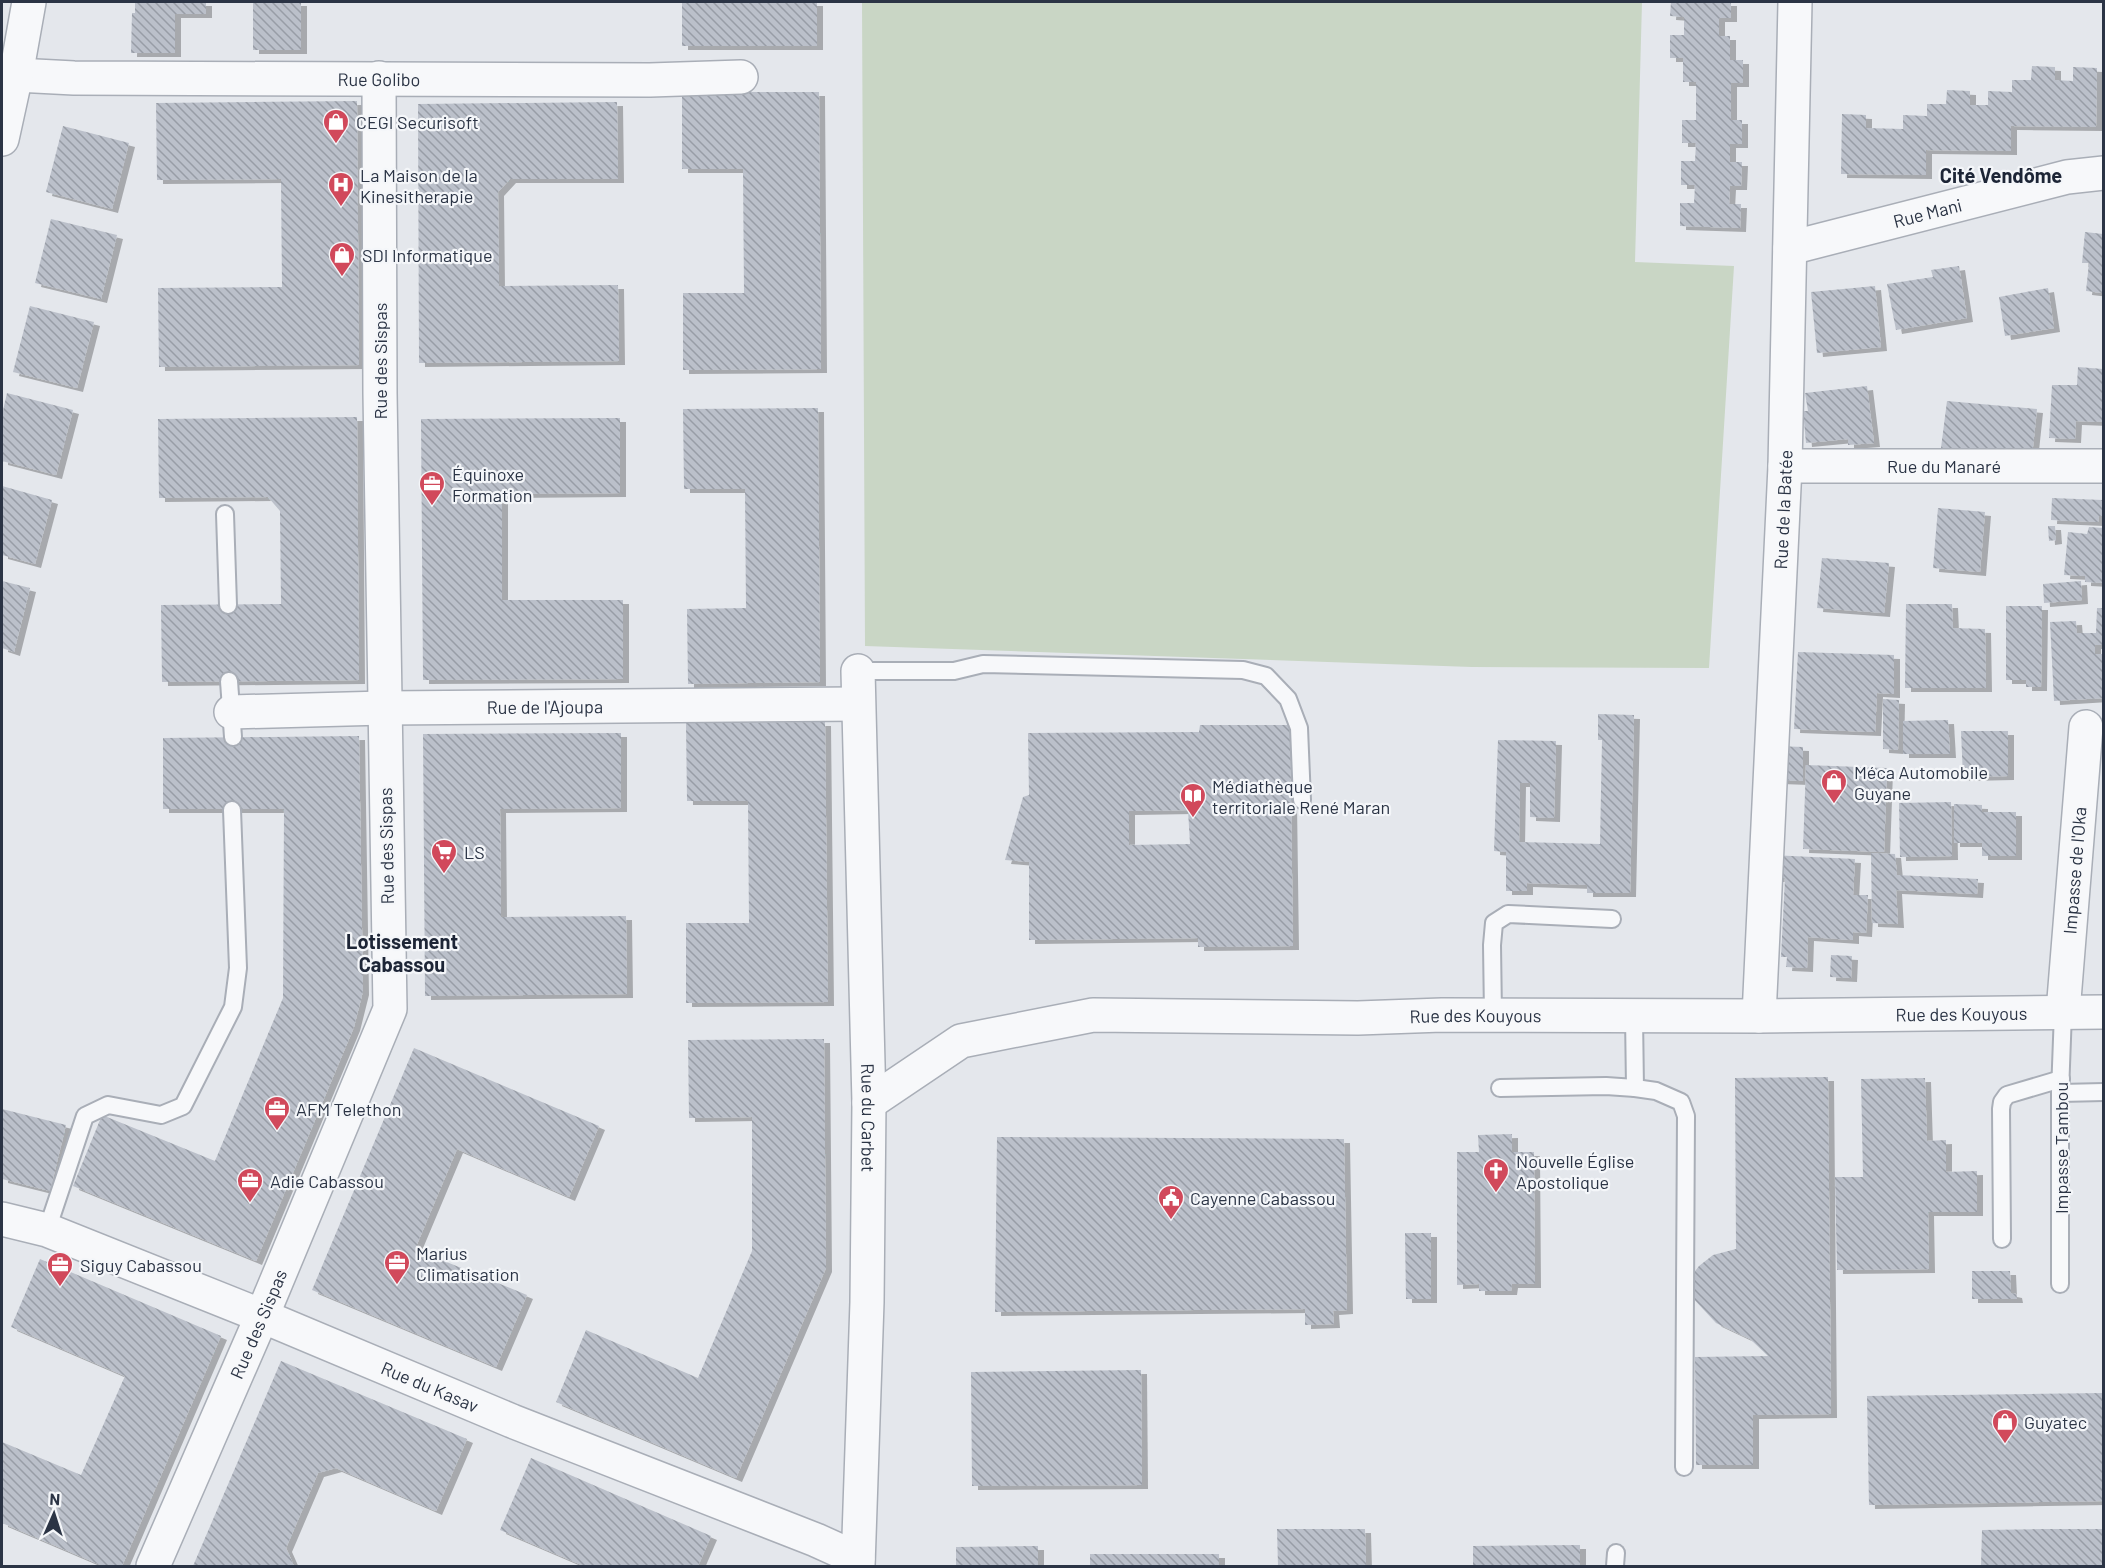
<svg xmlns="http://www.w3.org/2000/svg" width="2105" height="1568" viewBox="0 0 2105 1568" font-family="Barlow,sans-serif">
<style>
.grass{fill:#c9d6c5}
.building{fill:url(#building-back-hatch);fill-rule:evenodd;filter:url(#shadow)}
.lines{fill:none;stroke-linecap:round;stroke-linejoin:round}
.service-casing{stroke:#a9aeb7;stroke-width:20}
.minor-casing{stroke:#a9aeb7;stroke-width:36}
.service{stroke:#f7f8fa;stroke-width:16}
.minor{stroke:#f7f8fa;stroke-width:33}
.labels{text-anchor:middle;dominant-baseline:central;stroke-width:4.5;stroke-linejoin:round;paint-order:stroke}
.street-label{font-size:18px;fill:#2b3445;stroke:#f4f6f9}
.poi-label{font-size:18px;fill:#2b3445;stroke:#f4f6f9;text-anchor:start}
.neighbourhood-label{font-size:20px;font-weight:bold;fill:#1d2536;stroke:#f4f6f9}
</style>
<defs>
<pattern id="building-back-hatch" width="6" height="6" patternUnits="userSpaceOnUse" patternTransform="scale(1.5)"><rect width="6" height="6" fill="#bbc0ca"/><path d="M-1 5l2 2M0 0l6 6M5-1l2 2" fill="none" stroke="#989da6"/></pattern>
<filter id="shadow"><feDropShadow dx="6" dy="4" stdDeviation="0" flood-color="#0004"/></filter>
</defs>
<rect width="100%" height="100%" fill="#e4e7ec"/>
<path class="grass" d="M862 2H1642L1635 262 1734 266 1709 668 1472 667 865 646Z"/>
<g class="building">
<path d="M135 2H206V14H175V53H131L132 13H135Z"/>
<rect x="253" y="2" width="48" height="48"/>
<rect x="682" y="2" width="135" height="44"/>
<path d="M1671 2H1731V18H1719V36H1730V60H1743V83H1731V120H1742V144H1730V162H1742L1741 186H1730L1729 204H1741L1740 228 1680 226V203H1694L1695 185H1681V161H1695L1696 143H1682V120H1696V82H1683V58H1670V35H1684V17L1670 16Z"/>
<path d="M2032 66 2055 67V80L2073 81V67L2097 68 2096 127 2011 126V151L1926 150V175L1841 174 1842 114 1866 115V128L1903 129V115L1927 116V104H1946L1947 90 1970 91V105H1988V91L2012 92V80H2031Z"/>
<path d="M682 92H819L821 369 683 370V293H744L743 169H682Z"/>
<path d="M357 101 359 365 159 367 158 288 282 287 281 179 157 180 156 103Z"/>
<path d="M617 102 618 179H510L498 192 499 286 618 285 619 361 419 363 418 104Z"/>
<path d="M63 126 129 143 112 209 46 192Z"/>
<path d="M51 219 117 235 101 299 35 283Z"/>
<path d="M2085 232 2103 234V293L2086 291 2089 263H2082Z"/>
<path d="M1959 266 1967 318 1896 330 1887 284 1933 277 1931 270Z"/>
<path d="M1875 286 1881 347 1817 353 1811 292Z"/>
<path d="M2048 288 2054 328 2005 336 1999 297Z"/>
<path d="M30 306 94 322 77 388 13 372Z"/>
<path d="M2078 367 2103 369V422L2076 421 2075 439 2049 438 2052 385H2077Z"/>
<path d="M1867 386 1874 443 1848 445V439L1806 443 1803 411H1808L1805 393Z"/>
<path d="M7 393 73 410 56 475 2 461V415Z"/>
<path d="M1947 401 2037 409 2032 456 1941 448Z"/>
<path d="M818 408 820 682 688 684 687 609 746 608 745 489H684L683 409Z"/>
<path d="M357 417 359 680 162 682 161 605 281 604 280 511 268 497 159 498 158 419Z"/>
<path d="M620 418V493L502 494V600H623V679L423 680 421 419Z"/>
<path d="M2 486 52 500 35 564 2 555Z"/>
<path d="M2052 498 2103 500V516H2099L2098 522 2051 520Z"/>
<path d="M1938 508 1985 512 1980 572 1933 568Z"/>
<path d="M2048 526H2055L2056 540 2049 541Z"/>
<path d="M2089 527 2103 528V583L2085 582V576L2064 575 2068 532 2087 534Z"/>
<path d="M1822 558 1889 563 1884 613 1817 608Z"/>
<path d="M2 581 30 588 14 652 2 648Z"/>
<path d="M2081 581 2082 600 2044 603 2043 584Z"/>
<path d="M1906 604H1952L1953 628 1985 629 1986 688H1905Z"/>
<path d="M2006 606H2042L2041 687H2026V680H2006Z"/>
<path d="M2097 608H2103V645H2095V654H2103V698L2054 701 2050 622 2076 621 2077 633H2096Z"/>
<path d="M1798 652 1894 655V694L1877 693 1875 732 1794 729Z"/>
<path d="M1883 699 1899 700 1898 750 1883 749Z"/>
<path d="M1598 714 1634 715 1630 893H1587V885L1527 883V891H1506V852L1494 851 1498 740 1556 741 1554 818 1530 817V783H1520L1519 842 1600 844 1602 740H1598Z"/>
<path d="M1948 720 1950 754H1903V721Z"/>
<path d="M825 722 828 1002 686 1003V923H749L748 801H687L686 723Z"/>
<path d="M1200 725H1290L1293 946 1198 947V938L1029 940V862L1005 860 1023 797 1029 795 1028 733 1199 732ZM1188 810 1190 844 1129 845V811Z"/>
<path d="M1961 731H2008V776L1963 777Z"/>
<path d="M621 733V808L500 809 501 917 626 916 627 994 425 996 423 734Z"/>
<path d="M359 736 363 991 354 1027 256 1261 73 1186 102 1115 215 1161 283 998 284 809H163V738Z"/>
<path d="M1777 746 1803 747V781L1776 780Z"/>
<path d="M1806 765 1887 768 1884 852 1803 849Z"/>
<path d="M1951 802 1952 856 1900 857 1899 803Z"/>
<path d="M1954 804 1982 805V812H2016V856H1982V843H1954Z"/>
<path d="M1871 853 1895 854 1897 875 1978 879 1977 894 1896 890 1898 924 1872 923Z"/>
<path d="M1771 855 1855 859 1853 895H1868L1866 933 1853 932V940L1808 937 1807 968 1786 967 1787 957H1781L1785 878H1770Z"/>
<path d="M1831 955 1852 956 1851 978 1830 977Z"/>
<path d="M824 1039 826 1268 736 1478 556 1402 586 1330 698 1378 752 1251V1117L689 1118 688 1040Z"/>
<path d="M414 1048 599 1126 569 1197 457 1149 415 1249 527 1295 496 1367 312 1290Z"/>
<path d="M1828 1077 1831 1414 1753 1415V1465H1696L1695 1357 1768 1356 1750 1339 1716 1323 1689 1294V1279L1699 1266 1713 1255 1736 1249 1735 1078Z"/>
<path d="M1925 1078 1927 1141 1946 1140V1172L1977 1171V1212H1928L1929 1269 1837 1270 1835 1177H1863L1861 1079Z"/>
<path d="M2 1109 66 1125 50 1191 2 1179Z"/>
<path d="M1512 1134V1152H1534L1535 1284H1512L1511 1291H1479V1284L1457 1285V1152H1479L1478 1135Z"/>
<path d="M997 1137 1344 1139 1347 1310 1333 1311 1334 1324 1305 1325V1309L995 1312Z"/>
<path d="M1405 1233H1431V1299H1406Z"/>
<path d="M40 1259 221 1336 122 1566H103L2 1523V1442L81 1475 125 1376 11 1327Z"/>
<path d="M1972 1271H2010L2011 1293 2016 1294 2017 1299H1972Z"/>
<path d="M281 1361 467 1439 436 1511 336 1468 318 1473 286 1548 294 1566H193Z"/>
<path d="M1141 1370 1142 1485 972 1486 971 1372Z"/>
<path d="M2103 1393V1501L1869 1505 1867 1396Z"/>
<path d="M531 1458 711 1536 698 1566H584L500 1530Z"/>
<path d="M1277 1529H1365L1366 1566H1278Z"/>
<path d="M2047 1529H2103V1566H1981L1982 1530Z"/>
<path d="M1580 1545V1566H1473V1546Z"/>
<path d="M1038 1546V1566H956V1547Z"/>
<rect x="1090" y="1554" width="129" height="12"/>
</g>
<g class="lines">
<defs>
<g id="service">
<path d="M225 514 228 605"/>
<path d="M858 671H954L983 664 1243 670 1266 676 1288 699 1299 728 1302 800"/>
<path d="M229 681 233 737"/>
<path d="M1493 1015 1492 945 1494 923 1508 914 1612 919"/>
<path d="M1634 1016 1635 1088 1656 1091 1681 1102 1686 1116 1684 1467"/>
<path d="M1500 1088 1606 1086 1635 1088"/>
<path d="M2060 1093 2104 1092"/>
<path d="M47 1230 85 1116 108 1105 161 1115 183 1106 233 1007 238 968 232 810"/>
<path d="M2002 1239 2001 1109 2002 1102 2007 1095 2061 1079"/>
<path d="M2060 1284V1093L2063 1012"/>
<path d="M1615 1566 1616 1553"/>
</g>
<g id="minor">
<path id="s1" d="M16 75 74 78 650 80 741 77"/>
<path d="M2 139 16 75 29 2"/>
<path id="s2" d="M1790 248 2067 177 2104 173"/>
<path id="s3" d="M1785 466H2104"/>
<path id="s4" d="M858 671 869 1103 867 1302 858 1566"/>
<path id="s5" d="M231 712 384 708 858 704"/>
<path id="s6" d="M2063 1012 2086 727"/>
<path id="s7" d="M1759 1016 1785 466 1795 2"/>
<path id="s8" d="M869 1103 961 1041 1093 1015 1358 1018 1442 1015 1759 1016 2104 1012"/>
<path id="s9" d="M2 1219 47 1230 262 1316 512 1421 816 1540 858 1559"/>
<path id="s10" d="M153 1566 262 1316 390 1009 380 393 379 78"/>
</g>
</defs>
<use href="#service" class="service-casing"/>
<use href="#minor" class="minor-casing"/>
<use href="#service" class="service"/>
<use href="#minor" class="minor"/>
</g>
<defs>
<symbol id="shop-pin" viewBox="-11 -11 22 30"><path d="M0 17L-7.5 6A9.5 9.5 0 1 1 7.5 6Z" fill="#d1495b" stroke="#f4f6f9"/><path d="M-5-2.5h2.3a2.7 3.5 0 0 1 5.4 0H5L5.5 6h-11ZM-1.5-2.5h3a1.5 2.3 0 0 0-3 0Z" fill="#fff"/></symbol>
<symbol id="hospital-pin" viewBox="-11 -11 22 30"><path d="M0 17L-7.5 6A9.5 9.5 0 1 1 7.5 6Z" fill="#d1495b" stroke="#f4f6f9"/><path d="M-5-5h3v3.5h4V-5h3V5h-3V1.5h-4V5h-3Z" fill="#fff"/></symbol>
<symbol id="office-pin" viewBox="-11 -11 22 30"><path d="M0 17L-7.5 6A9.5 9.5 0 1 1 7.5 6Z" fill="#d1495b" stroke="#f4f6f9"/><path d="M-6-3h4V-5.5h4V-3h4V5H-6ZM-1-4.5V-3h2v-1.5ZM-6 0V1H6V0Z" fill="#fff"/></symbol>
<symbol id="library-pin" viewBox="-11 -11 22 30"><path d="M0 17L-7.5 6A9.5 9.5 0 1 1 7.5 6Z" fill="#d1495b" stroke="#f4f6f9"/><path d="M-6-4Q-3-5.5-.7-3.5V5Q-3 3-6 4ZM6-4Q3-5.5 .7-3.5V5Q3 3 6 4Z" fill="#fff"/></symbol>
<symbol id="supermarket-pin" viewBox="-11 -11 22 30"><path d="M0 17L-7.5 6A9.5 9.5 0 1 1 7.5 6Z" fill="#d1495b" stroke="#f4f6f9"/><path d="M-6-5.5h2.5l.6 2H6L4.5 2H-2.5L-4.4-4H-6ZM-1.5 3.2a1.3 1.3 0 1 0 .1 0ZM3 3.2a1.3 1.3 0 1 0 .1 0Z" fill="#fff"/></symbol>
<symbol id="church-pin" viewBox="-11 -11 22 30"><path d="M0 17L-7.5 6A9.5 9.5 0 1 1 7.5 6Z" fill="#d1495b" stroke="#f4f6f9"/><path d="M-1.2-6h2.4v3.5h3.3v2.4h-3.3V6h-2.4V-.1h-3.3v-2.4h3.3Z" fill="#fff"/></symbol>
<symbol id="civic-pin" viewBox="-11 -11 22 30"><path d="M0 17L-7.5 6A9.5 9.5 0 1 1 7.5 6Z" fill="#d1495b" stroke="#f4f6f9"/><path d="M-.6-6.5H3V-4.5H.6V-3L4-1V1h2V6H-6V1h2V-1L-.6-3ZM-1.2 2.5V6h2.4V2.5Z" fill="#fff"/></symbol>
</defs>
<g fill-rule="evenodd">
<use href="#shop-pin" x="321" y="107" width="30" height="40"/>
<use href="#hospital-pin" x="326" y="170" width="30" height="40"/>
<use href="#shop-pin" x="327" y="240" width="30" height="40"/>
<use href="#office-pin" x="417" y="469" width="30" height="40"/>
<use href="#shop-pin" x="1819" y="767" width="30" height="40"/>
<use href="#library-pin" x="1178" y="781" width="30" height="40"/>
<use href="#supermarket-pin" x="429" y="837" width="30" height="40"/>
<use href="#office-pin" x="262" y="1094" width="30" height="40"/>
<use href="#church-pin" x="1481" y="1156" width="30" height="40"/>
<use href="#office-pin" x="235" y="1166" width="30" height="40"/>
<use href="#civic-pin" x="1156" y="1183" width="30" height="40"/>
<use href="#office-pin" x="382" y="1248" width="30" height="40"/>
<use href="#office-pin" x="45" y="1250" width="30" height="40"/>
<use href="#shop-pin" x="1990" y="1407" width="30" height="40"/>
</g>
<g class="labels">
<g class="street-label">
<text stroke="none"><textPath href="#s1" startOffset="363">Rue Golibo</textPath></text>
<text stroke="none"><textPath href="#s2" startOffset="142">Rue Mani</textPath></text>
<text transform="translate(380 361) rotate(-90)">Rue des Sispas</text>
<text stroke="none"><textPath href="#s3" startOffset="159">Rue du Manaré</textPath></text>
<text stroke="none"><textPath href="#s7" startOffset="507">Rue de la Batée</textPath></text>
<text stroke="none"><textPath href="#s5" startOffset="314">Rue de l'Ajoupa</textPath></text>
<text transform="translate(386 846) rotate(-91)">Rue des Sispas</text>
<text stroke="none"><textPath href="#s6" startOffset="142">Impasse de l'Oka</textPath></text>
<text stroke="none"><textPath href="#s8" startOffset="1114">Rue des Kouyous</textPath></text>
<text stroke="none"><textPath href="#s8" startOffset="628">Rue des Kouyous</textPath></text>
<text stroke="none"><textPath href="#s4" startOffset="447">Rue du Carbet</textPath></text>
<text transform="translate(2061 1148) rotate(-90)">Impasse Tambou</text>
<text stroke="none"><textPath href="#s10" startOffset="264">Rue des Sispas</textPath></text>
<text stroke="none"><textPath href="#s9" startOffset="460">Rue du Kasav</textPath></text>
</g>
<g class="poi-label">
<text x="356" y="122">CEGI Securisoft</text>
<text x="360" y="175">La Maison de la<tspan x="360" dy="21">Kinesitherapie</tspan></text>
<text x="362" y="255">SDI Informatique</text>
<text x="452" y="474">Équinoxe<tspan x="452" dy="21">Formation</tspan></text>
<text x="1854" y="772">Méca Automobile<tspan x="1854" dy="21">Guyane</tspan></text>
<text x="1212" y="786">Médiathèque<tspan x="1212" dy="21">territoriale René Maran</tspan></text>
<text x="464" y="852">LS</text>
<text x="296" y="1109">AFM Telethon</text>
<text x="1516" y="1161">Nouvelle Église<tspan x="1516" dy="21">Apostolique</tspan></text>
<text x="270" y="1181">Adie Cabassou</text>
<text x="1190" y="1198">Cayenne Cabassou</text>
<text x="416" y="1253">Marius<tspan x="416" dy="21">Climatisation</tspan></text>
<text x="80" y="1265">Siguy Cabassou</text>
<text x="2024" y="1422">Guyatec</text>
</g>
<g class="neighbourhood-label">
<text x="2001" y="175">Cité Vendôme</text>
<text x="402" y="941">Lotissement<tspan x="402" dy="23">Cabassou</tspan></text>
</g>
</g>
<rect width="2105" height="1568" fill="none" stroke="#2b3445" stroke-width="6"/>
<g transform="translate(54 1514) rotate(3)" stroke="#f4f6f9" stroke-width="4.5" paint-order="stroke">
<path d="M0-4.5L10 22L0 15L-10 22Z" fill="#2b3445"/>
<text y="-9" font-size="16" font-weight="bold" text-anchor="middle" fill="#2b3445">N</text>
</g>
</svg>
